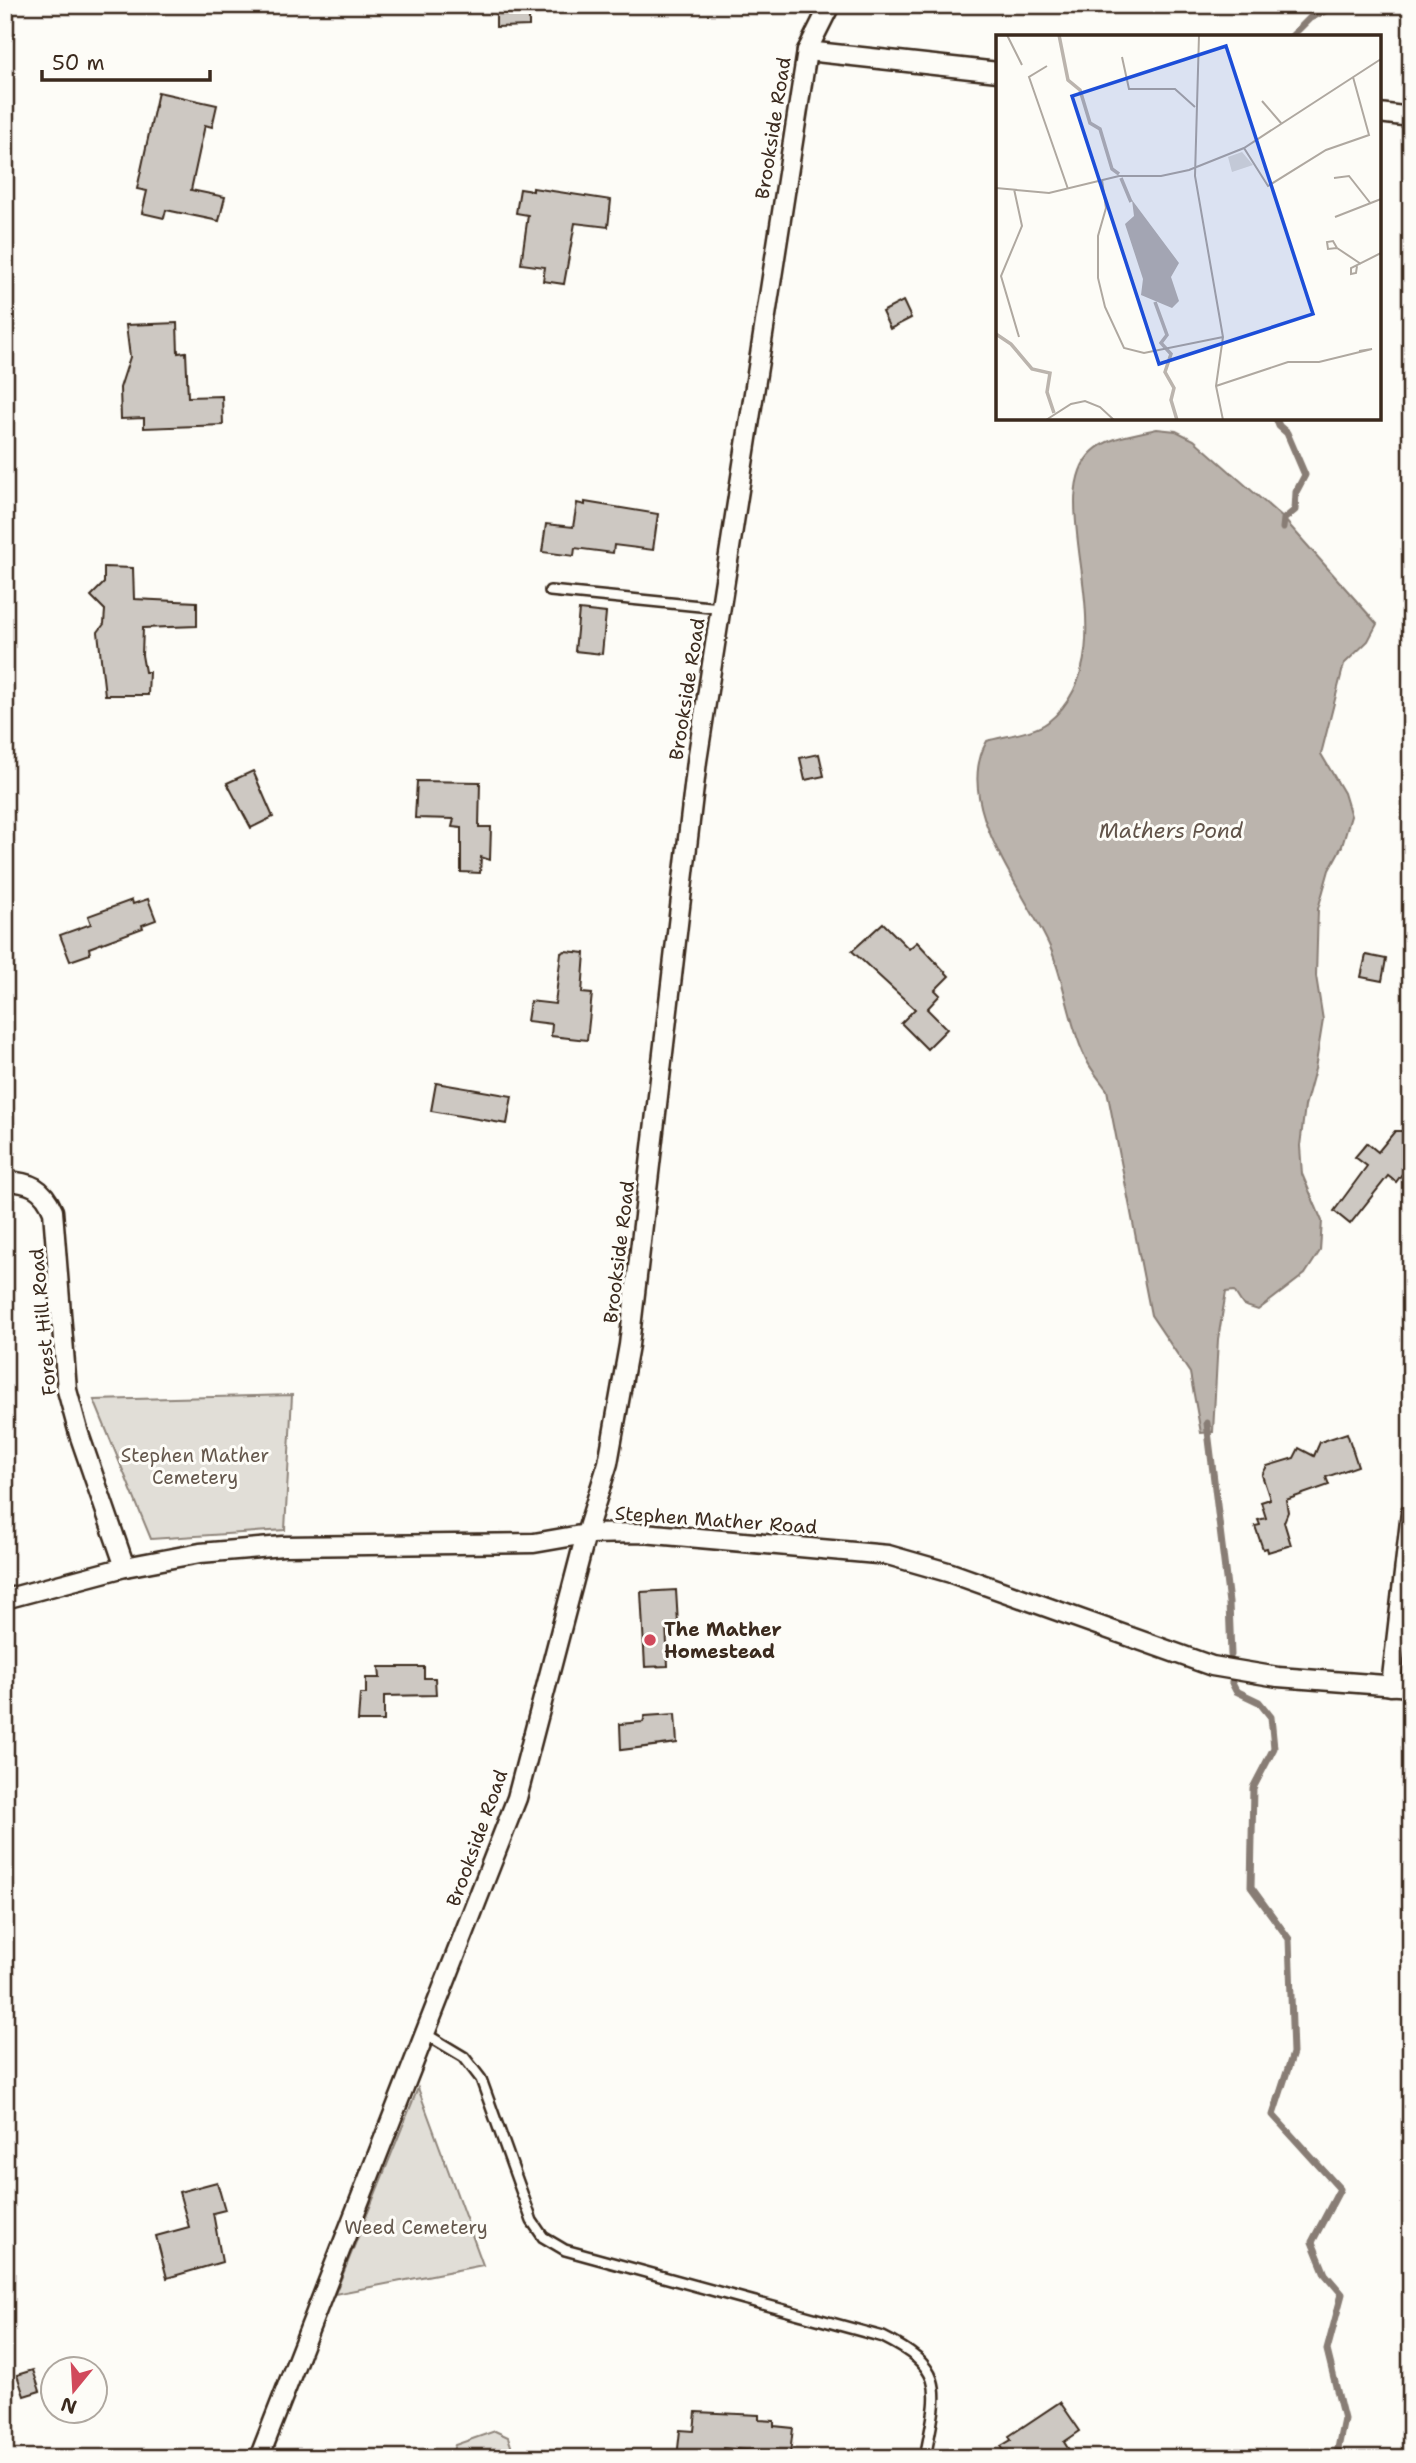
<svg xmlns="http://www.w3.org/2000/svg" width="1416" height="2463" viewBox="0 0 1416 2463" font-family="'Shantell Sans',sans-serif">
<style>
.green{fill:#e1ded7;stroke:#8e847a;stroke-width:2}
.water{fill:#bbb4ad;stroke:#887d74;stroke-width:2}
.lines{fill:none;stroke-linecap:round;stroke-linejoin:round}
.stream{stroke:#887d74;stroke-width:7}
.building{fill:#cdc8c2;stroke:#3b2a1e;stroke-width:2}
.lane-casing{stroke:#3b2a1e;stroke-width:14}
.street-casing{stroke:#3b2a1e;stroke-width:23}
.lane{stroke:#fdfcf7;stroke-width:9}
.street{stroke:#fdfcf7;stroke-width:18}
.poi-dot{fill:#d1495b;stroke:#fdfcf7;stroke-width:2.5}
.labels{text-anchor:middle;dominant-baseline:central;stroke-width:6;stroke-linejoin:round;paint-order:stroke}
.street-label{font-size:19px;fill:#3b2a1e;stroke:#fdfcf7}
.park-label{font-size:19px;fill:#64574c;stroke:#fdfcf7}
.poi-label{font-size:19px;font-weight:bold;fill:#3b2a1e;stroke:#fdfcf7;text-anchor:start}
.water-label{font-size:21px;font-style:italic;fill:#615349;stroke:#fdfcf7}
.inset-river{fill:none;stroke:#bbb4ad;stroke-width:3.5}
.inset-road{fill:none;stroke:#afa8a0;stroke-width:2}
.view{fill:#1d4ed8;fill-opacity:0.15;stroke:#1d4ed8;stroke-width:3.5}
.inset-edge{fill:none;stroke:#3b2a1e;stroke-width:3.5}
</style>
<rect width="100%" height="100%" fill="#fdfcf7"/>
<filter id="ink" filterUnits="userSpaceOnUse"><feTurbulence type="fractalNoise" baseFrequency=".0143" numOctaves="2"/><feDisplacementMap in="SourceGraphic" scale="14" xChannelSelector="R" yChannelSelector="G"/><feConvolveMatrix kernelMatrix="1 2 1 2 8 2 1 2 1" color-interpolation-filters="sRGB"/></filter>
<g filter="url(#ink)">
<g class="green">
<path d="M292 1395 285 1530 151 1539 94 1400Z"/>
<path d="M418 2088 483 2265 335 2294Z"/>
<path d="M495 2431 508 2437 515 2458H450L455 2445Z"/>
</g>
<path class="water" d="M1157 429 1176 431 1194 440 1284 519 1377 624 1368 641 1344 664 1321 754 1344 793 1351 816 1342 846 1329 870 1318 909 1316 976 1323 1020 1315 1069 1305 1106 1300 1146 1302 1174 1322 1221 1320 1251 1305 1274 1258 1310 1243 1305 1234 1291 1226 1292 1218 1339 1213 1432 1201 1433 1190 1373 1151 1315 1107 1090C1100 1080 1091 1070 1086 1059 1069 1024 1065 983 1050 947 1025 890 951 804 987 741 1004 736 1034 733 1048 722 1135 653 1039 502 1092 452 1107 437 1137 434 1157 429Z"/>
<g class="lines">
<g class="stream">
<path d="M1291 37 1310 18 1337 5"/>
<path d="M1276 418 1279 426 1287 433 1305 475 1296 492 1295 510 1284 519 1283 528"/>
<path d="M1207 1423 1229 1603 1231 1655"/>
<path d="M1232 1683 1236 1691 1259 1702 1271 1717 1274 1748 1253 1788 1251 1887 1289 1939 1293 2053 1273 2115 1340 2189 1312 2242 1325 2274 1342 2294 1327 2350 1344 2419 1336 2458"/>
</g>
</g>
<g class="building">
<path d="M496 5H529V26L496 27Z"/>
<path d="M158 92 217 105 212 127 205 125 191 190 225 197 219 221 166 210 164 218 142 213 147 191 137 189Z"/>
<path d="M533 188 611 200 608 227 575 223 564 284 543 281 545 267 521 264 528 215 516 213 520 189 533 191Z"/>
<path d="M903 301 911 318 890 329 882 312Z"/>
<path d="M177 323 178 353 186 352 188 397 222 396 223 425 144 428V418L121 419 120 388 130 357 126 325Z"/>
<path d="M585 502 658 514 653 550 614 545 613 553 575 548 574 556 542 552 546 524 573 527 577 503 585 505Z"/>
<path d="M104 567 133 568 134 599 197 602V626L143 628 142 655 145 672H149L148 695H105L98 632 104 624 105 610 91 596 104 583Z"/>
<path d="M579 610 606 613 602 654 575 651Z"/>
<path d="M819 754 824 776 805 780 800 758Z"/>
<path d="M253 771 273 817 251 828 227 783Z"/>
<path d="M417 781 480 782 479 827H491L490 860 481 857 480 873 461 872V828L452 827 454 819 415 818Z"/>
<path d="M148 899 156 920 142 925 143 928 89 948 90 954 70 961 60 935 91 924 88 916 132 900 133 904Z"/>
<path d="M883 923 909 949 917 942 949 976 935 990 940 995 927 1009 947 1029 927 1049 901 1023 915 1009 852 951Z"/>
<path d="M565 951 585 953 582 993 592 994 587 1040 551 1036 552 1024 527 1021 530 1001 555 1004 561 953Z"/>
<path d="M1366 955 1386 959 1382 981 1361 977Z"/>
<path d="M436 1083 512 1096 507 1124 431 1111Z"/>
<path d="M1395 1131H1411V1162L1396 1182 1388 1176 1350 1224 1334 1211 1367 1166 1355 1157 1367 1143 1378 1152Z"/>
<path d="M1347 1433 1358 1466 1326 1477 1329 1485 1286 1500 1288 1512 1284 1522 1291 1545 1268 1552 1267 1548 1263 1549 1255 1526 1260 1525 1258 1520 1266 1518 1261 1502 1270 1499 1262 1475 1267 1466 1294 1458 1299 1448 1314 1456 1320 1442Z"/>
<path d="M676 1590 678 1624H666L668 1666 645 1667 641 1592Z"/>
<path d="M379 1667H424V1678H435L436 1695 384 1696V1721H358L360 1694H366V1678H380Z"/>
<path d="M675 1714 677 1743 621 1750 620 1724 643 1722 645 1716Z"/>
<path d="M217 2182 225 2210 213 2213 222 2262 167 2278 156 2236 189 2227 179 2192Z"/>
<path d="M33 2370 40 2391 24 2396 17 2375Z"/>
<path d="M1060 2402 1080 2431 1064 2442 1074 2458H1009L1001 2446 1011 2440 1009 2436Z"/>
<path d="M696 2412 759 2415V2420L774 2421V2426L793 2428 790 2454 724 2448 723 2458H677L680 2430 694 2431Z"/>
</g>
<g class="lines">
<defs>
<g id="lane">
<path d="M550 591 720 608"/>
<path d="M424 2033 464 2057 481 2079 532 2221 543 2237 565 2250 883 2337C950 2370 937 2392 925 2458"/>
</g>
<g id="street">
<path d="M807 51 998 72"/>
<path d="M1379 113 1411 117"/>
<path d="M5 1181C30 1182 43 1187 53 1211L67 1390 79 1434 125 1567"/>
<path d="M5 1599 125 1567 200 1553 283 1546 534 1543 586 1534 643 1533 888 1555 951 1573 1212 1666 1278 1677 1411 1687"/>
<path d="M1391 1686 1411 1512"/>
<path d="M259 2458 517 1798 586 1534 608 1463 629 1345 697 761 807 51 830 5"/>
</g>
</defs>
<use href="#lane" class="lane-casing"/>
<use href="#street" class="street-casing"/>
<use href="#lane" class="lane"/>
<use href="#street" class="street"/>
</g>
</g>
<circle class="poi-dot" cx="650" cy="1640" r="7"/>
<g class="labels">
<g class="street-label">
<text transform="translate(773 128) rotate(-81)">Brookside Road</text>
<text transform="translate(687 689) rotate(-81)">Brookside Road</text>
<text transform="translate(619 1252) rotate(-83)">Brookside Road</text>
<text transform="translate(43 1322) rotate(-95)">Forest Hill Road</text>
<text transform="translate(716 1520) rotate(4)">Stephen Mather Road</text>
<text transform="translate(477 1838) rotate(-70)">Brookside Road</text>
</g>
<g class="park-label">
<text x="195" y="1455">Stephen Mather<tspan x="195" dy="22">Cemetery</tspan></text>
<text x="416" y="2227">Weed Cemetery</text>
</g>
<g class="poi-label">
<text x="664" y="1629">The Mather<tspan x="664" dy="22">Homestead</tspan></text>
</g>
<g class="water-label">
<text x="1171" y="831">Mathers Pond</text>
</g>
</g>
<g transform="translate(996 35)">
<rect width="385" height="385" fill="#fdfcf7"/>
<path d="M246 117 257 130 236 137 232 122Z" fill="#e1ded7"/>
<path d="M136 165 183 228 175 242 183 266 176 273 145 260 147 244 129 189 138 181Z" fill="#bbb4ad"/>
<path class="inset-river" d="M63 0 72 45 84 55 94 88 104 94 116 134 123 139M125 143 135 167M159 267 171 300 165 308 175 319 169 337 178 353 175 365 181 385M0 299 15 309 36 334 54 338 51 357 58 378"/>
<path class="inset-road" d="M11 0 26 30M203 0 199 141 227 302 220 351 227 385M126 22 133 54H179L199 72M51 31 33 42 72 154M266 66 285 88M248 113 272 151 330 115 373 100 357 42M338 143 353 141 375 169M106 145 110 173 102 201V243L109 272 128 313 148 318 227 302M0 153 53 158 123 141H165L193 135 248 113 385 24M18 154 26 191 5 241 23 302M339 182 385 164M341 213 337 206 331 207 332 214 341 213 365 229M361 231 360 238 355 239V233L385 218M220 351 292 327H323L376 314 363 316M50 385 75 369 89 366 104 372 118 385"/>
<path class="view" d="M230 11 317 279 163 329 76 61Z"/>
<rect width="385" height="385" class="inset-edge"/>
</g>
<rect width="1416" height="2463" fill="none" stroke="#fdfcf7" stroke-width="28"/>
<rect x="14" y="14" width="1388" height="2435" fill="none" stroke="#3b2a1e" stroke-width="2.5" filter="url(#ink)"/>
<g transform="translate(74 2390) rotate(198)"><circle r="33" fill="#fdfcf7" stroke="#afa8a0" stroke-width="2"/>
<path d="M0-5L12 26L0 18L-12 26Z" fill="#d1495b"/>
<text y="-10" font-size="19" font-weight="bold" text-anchor="middle" fill="#3b2a1e">N</text>
</g>
<path d="M42 70v10h168v-10" fill="none" stroke="#3b2a1e" stroke-width="3.5"/>
<text x="52" y="70" font-size="21" fill="#3b2a1e" stroke="#fdfcf7" stroke-width="5" paint-order="stroke">50 m</text>
</svg>
